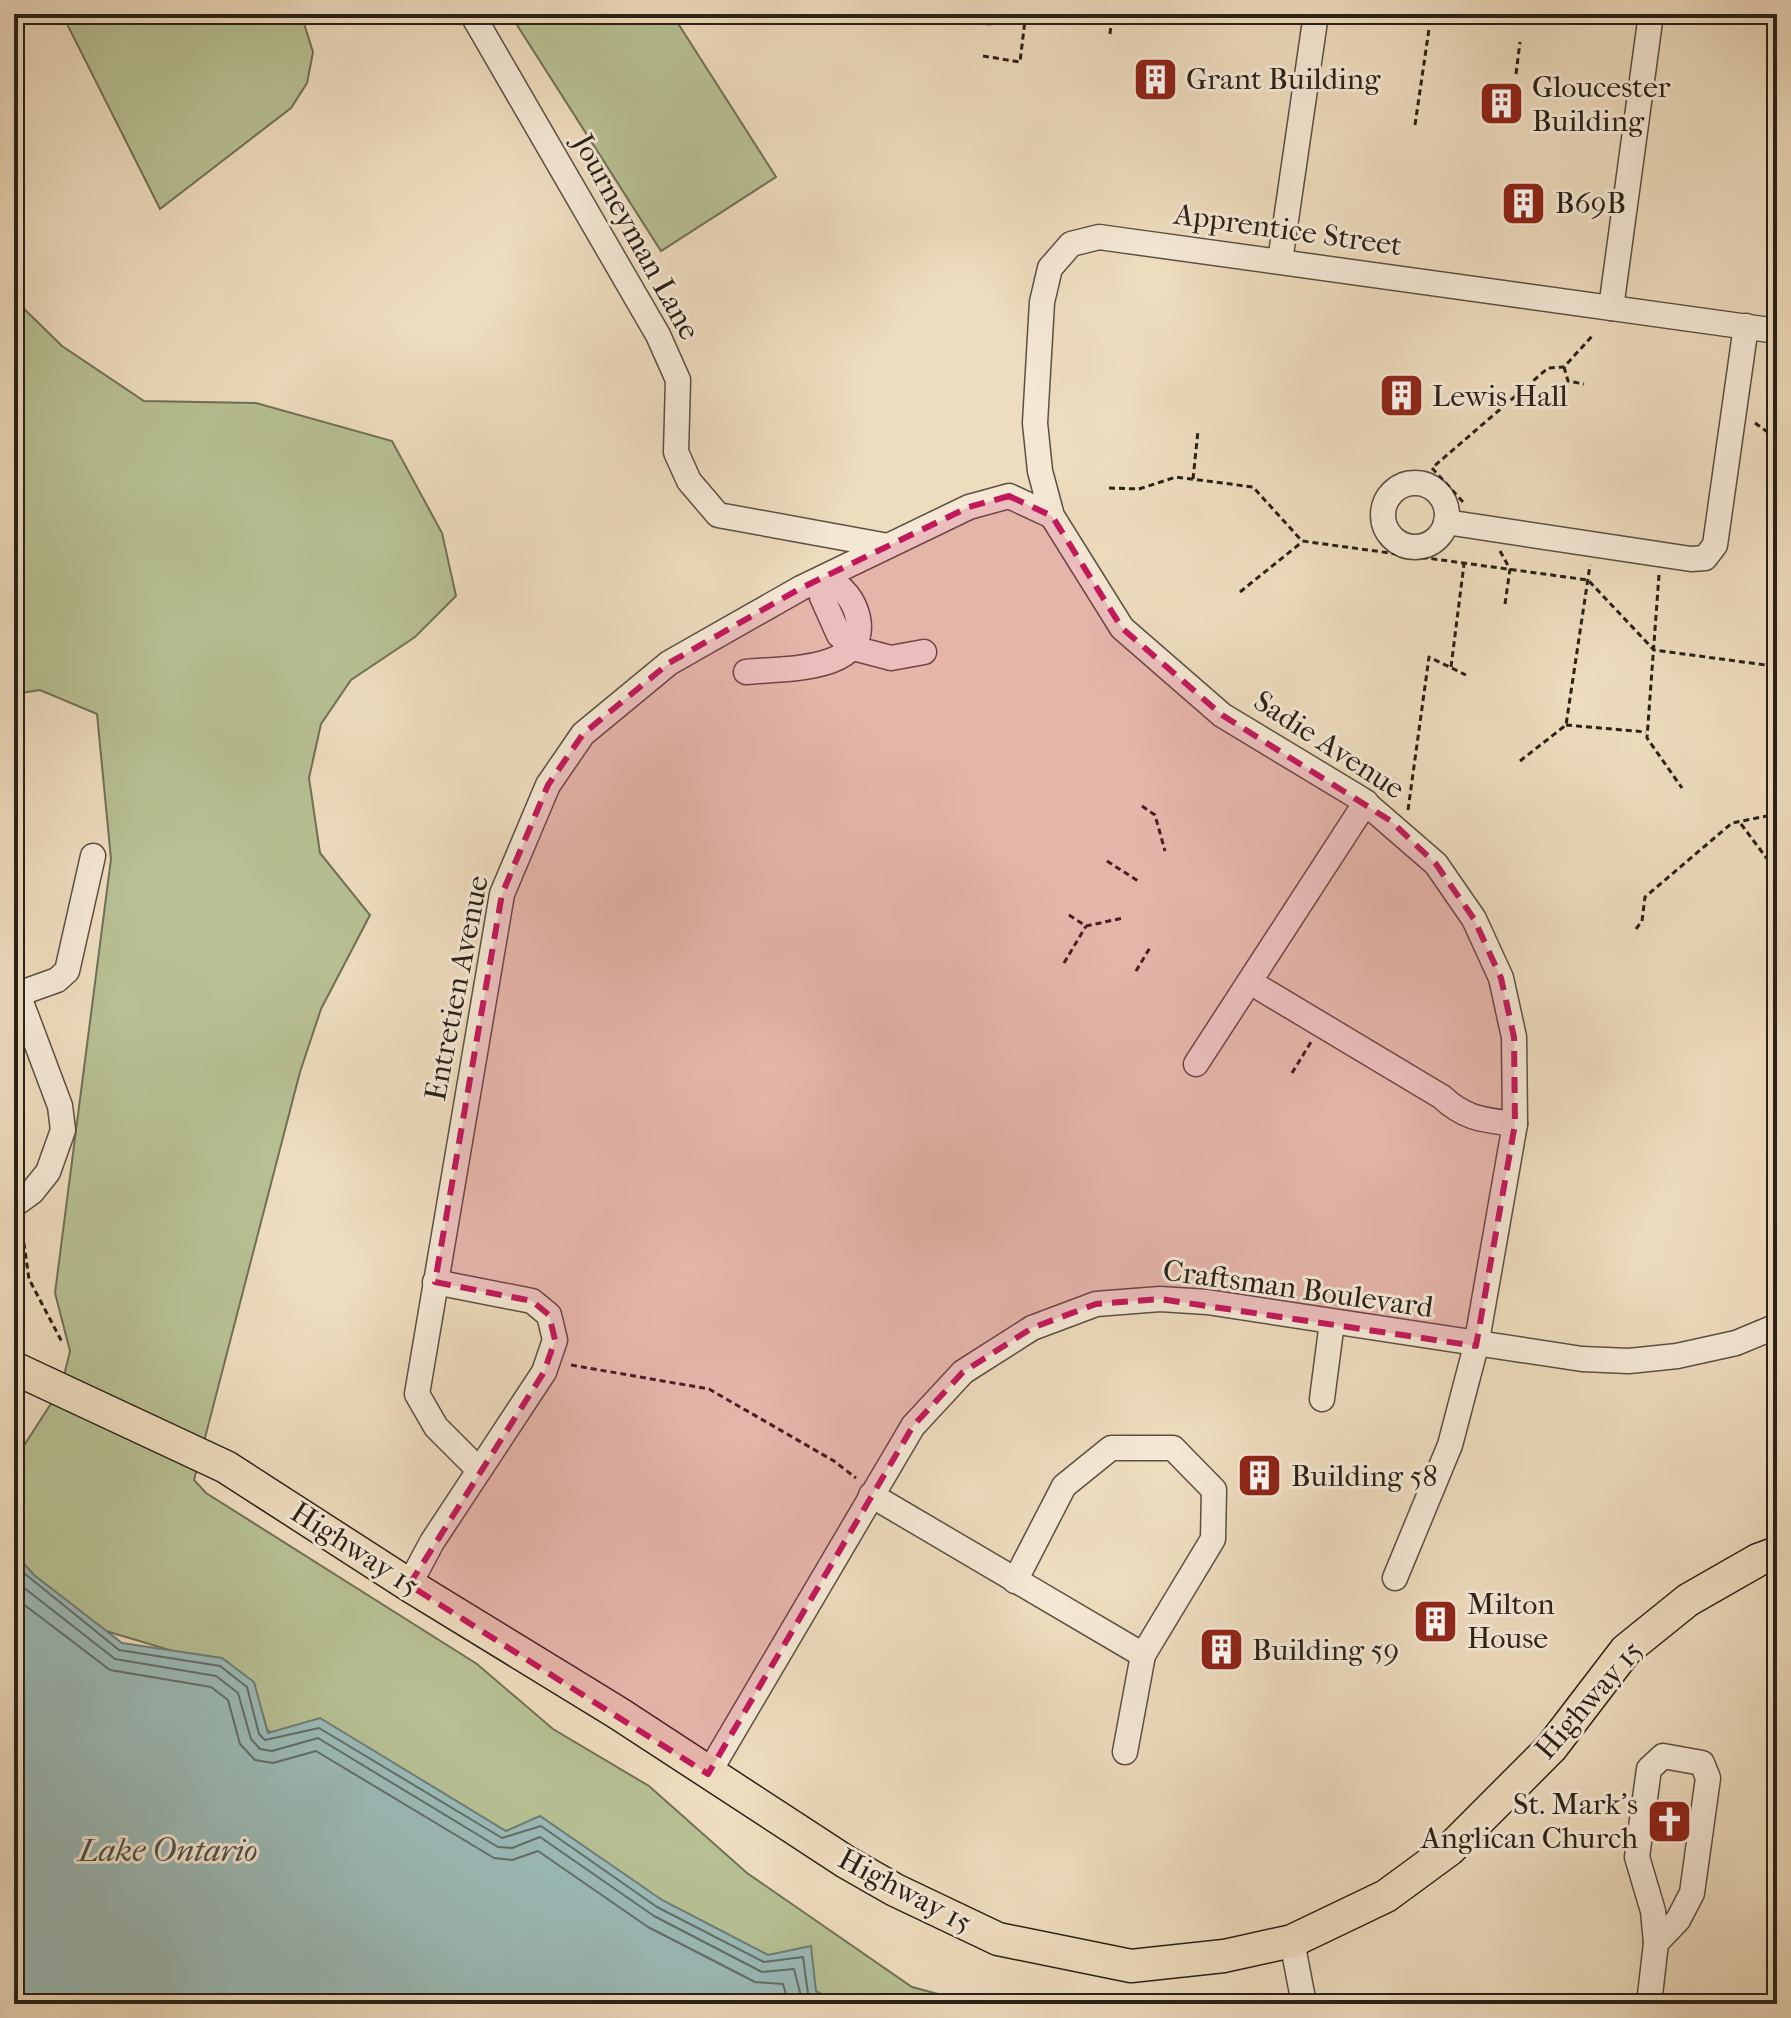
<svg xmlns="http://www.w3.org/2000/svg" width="1791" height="2018" viewBox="0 0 1791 2018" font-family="'IM FELL French Canon',serif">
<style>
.green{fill:#b7c093;stroke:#707056;stroke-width:2}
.water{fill:#9bbab7;stroke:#6e7d77;stroke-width:2}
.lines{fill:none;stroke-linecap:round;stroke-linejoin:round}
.shore{stroke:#626e68;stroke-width:2}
.minor-casing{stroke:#5b5042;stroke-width:27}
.major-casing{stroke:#2a2118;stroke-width:35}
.path{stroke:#2a2118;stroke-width:3;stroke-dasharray:6 4;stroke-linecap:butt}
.minor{stroke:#f4e8d5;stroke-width:24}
.major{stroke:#eedcbe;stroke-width:32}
.marked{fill:#c2185b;fill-opacity:0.2;stroke:#c2185b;stroke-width:6;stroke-dasharray:16 10;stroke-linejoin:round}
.labels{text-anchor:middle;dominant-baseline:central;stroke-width:6;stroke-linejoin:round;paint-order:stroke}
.poi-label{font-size:30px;fill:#2a2118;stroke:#f4e8d5;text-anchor:start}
.street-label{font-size:30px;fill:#2a2118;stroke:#f4e8d5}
.water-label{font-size:32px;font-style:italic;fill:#4c4f48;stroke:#f4e8d5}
</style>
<rect width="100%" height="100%" fill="#eedcbe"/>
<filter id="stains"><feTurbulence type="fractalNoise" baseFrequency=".0025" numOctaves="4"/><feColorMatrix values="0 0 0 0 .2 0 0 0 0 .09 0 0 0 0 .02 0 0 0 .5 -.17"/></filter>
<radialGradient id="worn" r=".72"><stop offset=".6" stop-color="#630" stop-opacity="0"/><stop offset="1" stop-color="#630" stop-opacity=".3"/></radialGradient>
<g class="green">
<path d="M62 14H301L313 52 307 83 291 108 160 209Z"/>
<path d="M510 14H672L776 177 661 251Z"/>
<path d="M14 299 62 346 144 401 256 403 392 441 442 533 456 596 415 637 351 680 321 724 309 778 320 853 370 915 321 1009 300 1072 194 1480 206 1493 477 1664 553 1729 649 1786 747 1873 912 1987 975 2004H792L334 1758 245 1721 190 1656 69 1620 14 1587V1461L61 1388 70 1351 55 1293 111 859 97 714 40 690 14 694Z"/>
</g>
<path class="water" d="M17 1556 34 1575 122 1643 222 1658 254 1682 268 1733 320 1718 506 1831 540 1816 662 1900 768 1955 811 1946 816 1991 840 2004H14Z"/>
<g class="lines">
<g class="shore">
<path d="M14 1565 119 1650 220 1666 247 1687 259 1734 265 1740 319 1728 502 1838 541 1826 657 1907 764 1962 803 1957 808 1994 823 2004"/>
<path d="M14 1580 115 1659 216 1676 238 1693 251 1739 260 1749 272 1751 318 1738 498 1847 512 1848 540 1837 654 1916 762 1972 794 1969 803 2004"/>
<path d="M14 1597 110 1670 211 1687 228 1700 240 1744 255 1760 273 1763 316 1751 494 1858 512 1860 538 1851 648 1927 755 1982 783 1984 789 2004"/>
</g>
<defs>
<g id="minor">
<path d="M472 14 658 335 678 380 676 452 689 481 718 515 888 546"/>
<path d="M1280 261 1316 14"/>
<path d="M1611 308 1651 14"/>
<circle cx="1415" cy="515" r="32"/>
<path d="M1446 522 1691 559 1705 558 1715 545 1746 326"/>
<path d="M746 672C782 668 869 673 858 618 854 599 842 586 825 577L822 597 839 635 853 648 891 658 924 652"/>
<path d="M1250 982 1442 1097C1465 1119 1484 1120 1515 1124"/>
<path d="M18 994 57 980 67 971 93 856"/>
<path d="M14 996 18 994 60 1106 63 1130 48 1172 32 1192 14 1205"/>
<path d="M1196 1064 1366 802"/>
<path d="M1322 1399 1332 1322"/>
<path d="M479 1470 436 1427 417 1394 502 894 548 785 583 734 669 663 801 588 969 507 1009 496 1052 516"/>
<path d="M871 1495 1143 1655"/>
<path d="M1395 1578 1450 1445 1476 1346 1515 1124 1514 1037 1501 978 1474 919 1436 864 1361 799 1222 715 1122 628 1052 516 1040 471 1035 423 1042 302 1050 268 1071 244 1099 237 1777 331"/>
<path d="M1015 1581 1064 1486 1111 1448H1173L1214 1490 1213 1539 1143 1655 1125 1752"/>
<path d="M409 1585 432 1542 544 1372 555 1340 549 1315 532 1301 435 1282"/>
<path d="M1663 1756 1702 1763 1708 1778 1692 1893 1678 1920 1656 1943 1653 1911 1637 1857 1649 1769Z"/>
<path d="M708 1774 913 1426 963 1372 1032 1328 1096 1304 1160 1299 1207 1302 1582 1359 1629 1361 1677 1356 1736 1343 1777 1326"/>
<path d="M1292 1941 1304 2004"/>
<path d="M1649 2004 1656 1943"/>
</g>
<path id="major" d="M14 1368 226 1467 409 1585 618 1713 846 1862 895 1890 998 1939 1131 1966 1224 1956 1292 1941 1386 1896 1450 1849 1551 1748 1626 1650 1688 1600 1758 1560 1777 1553"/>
</defs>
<use href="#minor" class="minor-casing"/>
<use href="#major" class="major-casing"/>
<g class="path">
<path d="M1373 20 1374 14"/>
<path d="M987 24 1068 16 1111 22"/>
<path d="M1110 34 1112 14"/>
<path d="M983 56 1020 62 1025 20"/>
<path d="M1516 74 1520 42"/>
<path d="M1415 125 1429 29"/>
<path d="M1564 367 1568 381 1584 384"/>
<path d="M1755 423 1777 439"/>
<path d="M1193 479 1198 431"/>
<path d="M1109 488 1139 489 1176 477 1253 487 1302 541 1588 580 1654 650 1773 666 1777 674"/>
<path d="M1463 502 1432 468 1548 368 1564 367 1594 334"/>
<path d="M1500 551 1510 569 1505 604"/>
<path d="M1659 575 1647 738 1682 788"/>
<path d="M1240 592 1302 542"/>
<path d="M1451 667 1464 564"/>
<path d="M1566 725 1646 732"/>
<path d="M1520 761 1566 725 1590 565"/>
<path d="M1142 806 1155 815 1165 851"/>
<path d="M1408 810 1429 657 1466 675"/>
<path d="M1741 824 1777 872"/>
<path d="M1107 861 1138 881"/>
<path d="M1069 915 1086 926 1123 918"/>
<path d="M1636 929 1642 921 1645 897 1732 823 1777 814"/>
<path d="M1064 963 1086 926"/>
<path d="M1136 971 1151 946"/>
<path d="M1292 1073 1311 1042"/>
<path d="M21 1223 29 1279 63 1344"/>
<path d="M571 1365 709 1389 834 1461 856 1478"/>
</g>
<use href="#minor" class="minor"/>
<use href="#major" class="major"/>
</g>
<path class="marked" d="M1009 496 1052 516 1122 628 1222 715 1391 821 1436 864 1474 919 1501 978 1514 1037 1515 1124 1476 1346 1160 1299 1096 1304 1032 1328 963 1372 913 1426 708 1774 409 1585 544 1372 555 1340 549 1315 532 1301 435 1282 502 894 548 785 583 734 669 663 801 588 969 507Z"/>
<defs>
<symbol id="building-square" viewBox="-11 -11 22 22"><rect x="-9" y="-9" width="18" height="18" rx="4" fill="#8f2418" stroke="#f4e8d5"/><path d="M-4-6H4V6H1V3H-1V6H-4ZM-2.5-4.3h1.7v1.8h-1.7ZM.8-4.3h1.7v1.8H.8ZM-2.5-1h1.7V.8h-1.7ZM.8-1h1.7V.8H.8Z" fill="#fff"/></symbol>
<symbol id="church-square" viewBox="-11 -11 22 22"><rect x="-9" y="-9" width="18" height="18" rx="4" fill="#8f2418" stroke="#f4e8d5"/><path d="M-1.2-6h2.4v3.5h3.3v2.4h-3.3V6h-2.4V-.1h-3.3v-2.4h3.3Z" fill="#fff"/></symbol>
</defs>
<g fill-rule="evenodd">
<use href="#building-square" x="1130" y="54" width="51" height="51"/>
<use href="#building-square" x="1476" y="78" width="51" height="51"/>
<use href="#building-square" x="1498" y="178" width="51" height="51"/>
<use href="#building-square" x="1376" y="370" width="51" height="51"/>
<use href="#building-square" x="1234" y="1450" width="51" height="51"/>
<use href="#building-square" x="1410" y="1596" width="51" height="51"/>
<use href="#building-square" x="1196" y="1624" width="51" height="51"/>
<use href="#church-square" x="1644" y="1796" width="51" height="51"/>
</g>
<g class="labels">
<g class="poi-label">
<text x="1186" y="79">Grant Building</text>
<text x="1532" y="87">Gloucester<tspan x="1532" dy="34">Building</tspan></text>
<text x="1555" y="203">B69B</text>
<text x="1432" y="396">Lewis Hall</text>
<text x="1291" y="1476">Building 58</text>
<text x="1467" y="1604">Milton<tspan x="1467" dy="34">House</tspan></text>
<text x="1252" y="1650">Building 59</text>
<text x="1638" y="1804" text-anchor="end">St. Mark's<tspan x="1638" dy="34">Anglican Church</tspan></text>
</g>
<g class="street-label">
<text transform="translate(1288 230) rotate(8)">Apprentice Street</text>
<text transform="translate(636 237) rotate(61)">Journeyman Lane</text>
<text transform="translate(1329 745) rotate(33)">Sadie Avenue</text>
<text transform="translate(457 988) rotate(-79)">Entretien Avenue</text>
<text transform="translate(1298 1289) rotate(8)">Craftsman Boulevard</text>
<text transform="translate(355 1549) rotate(33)">Highway 15</text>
<text transform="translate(1589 1700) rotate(-49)">Highway 15</text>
<text transform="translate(905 1891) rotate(28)">Highway 15</text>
</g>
<g class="water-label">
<text x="168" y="1850">Lake Ontario</text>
</g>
</g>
<rect width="1791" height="2018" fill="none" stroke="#eedcbe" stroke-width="48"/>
<rect x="16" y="16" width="1759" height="1986" fill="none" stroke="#2a2118" stroke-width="4"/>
<rect x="24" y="24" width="1743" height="1970" fill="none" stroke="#2a2118" stroke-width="2"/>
<rect width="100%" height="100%" filter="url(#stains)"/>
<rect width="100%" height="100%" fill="url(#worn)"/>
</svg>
